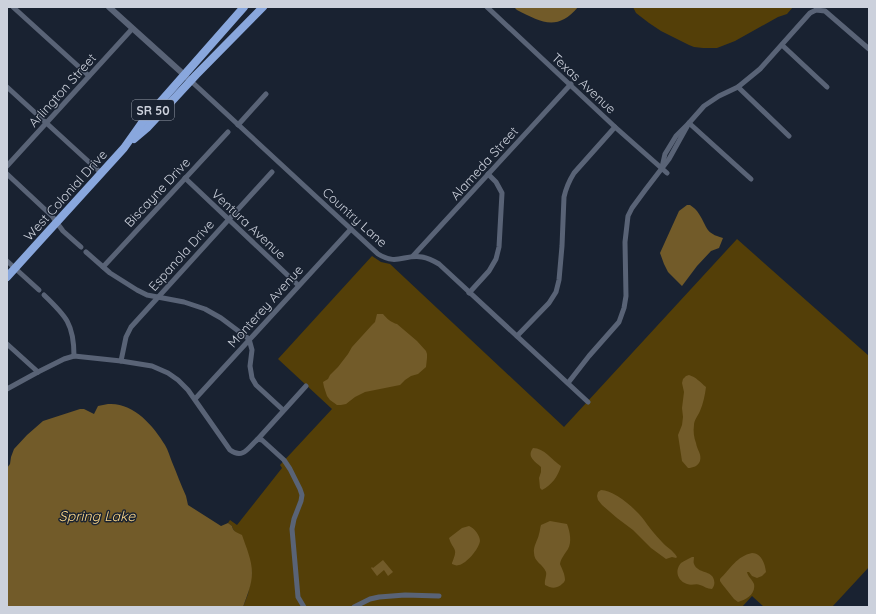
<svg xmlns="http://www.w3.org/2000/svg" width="876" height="614" viewBox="0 0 876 614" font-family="Quicksand,sans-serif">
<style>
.green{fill:#543f08}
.water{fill:#725b29}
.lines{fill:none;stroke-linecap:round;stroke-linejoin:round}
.minor{stroke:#596376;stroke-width:5}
.tertiary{stroke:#596376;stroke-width:6}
.trunk{stroke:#89a7dd;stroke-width:8}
.labels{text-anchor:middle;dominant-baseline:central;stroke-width:3;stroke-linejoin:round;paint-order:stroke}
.shield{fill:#192231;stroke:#969ca9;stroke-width:1}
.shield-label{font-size:12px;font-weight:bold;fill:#ccd1dc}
.street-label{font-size:13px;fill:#ccd1dc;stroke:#192231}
.water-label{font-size:14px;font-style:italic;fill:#fdd88a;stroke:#192231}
</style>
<rect width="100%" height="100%" fill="#192231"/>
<g class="green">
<path d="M633 7H793L787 14 778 17 735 41 717 48H703L694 47 689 45 661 31 649 23 636 13Z"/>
<path d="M737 239 869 356V567L832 607H764L752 596 742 607H243L248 594 252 572 235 532 233 529 232 526 228 523 230 520 237 525 282 468 280 465 332 409 278 359 372 256 381 262 390 264 564 427Z"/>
</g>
<g class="water">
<path d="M514 7H578C557 32 541 22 517 10Z"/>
<path d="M687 205H690C693 207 697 210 699 214 708 228 705 233 723 238L719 248 711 251 697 266 682 286 668 272 664 264 660 253 679 211Z"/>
<path d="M377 314H383C386 318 392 323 397 324L417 341 426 351 427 354V358L426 367 418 374 411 376 405 380 400 385 365 392 355 397 346 404 341 405H337L330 400 327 396 324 387 323 382 328 379 330 375 338 367 348 354 352 347 372 325 375 322Z"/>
<path d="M689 375C696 377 700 382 706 387 705 395 703 404 700 411 698 416 694 420 694 425 693 431 694 438 696 443 697 450 702 454 700 461 698 466 693 468 688 468L682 461 678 435 682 425 683 417 682 408 684 392 682 383 683 379 686 376Z"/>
<path d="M108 404C133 402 153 425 165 445 168 450 170 457 172 462 177 474 181 485 186 496L188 505 221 526 228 523 232 526C233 532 238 533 242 535 246 547 252 560 252 573 252 584 247 596 243 607H7L8 577 7 570V468L10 464 11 457 14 449 27 435 43 421 80 409H84L94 414 98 406Z"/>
<path d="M533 448C544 448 552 460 561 466 558 476 552 485 542 490L540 488 539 478 541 472V467C536 462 526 457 533 448Z"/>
<path d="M601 490C614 490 636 509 644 520 649 527 655 535 662 542 667 548 672 549 677 557L676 558 672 557 666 559 651 548 633 530 617 518 602 505 598 500 597 496 598 492Z"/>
<path d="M550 521 567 524C570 532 572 542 568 549 565 554 561 558 560 564 562 569 565 574 565 580 564 583 563 583 561 585 555 589 551 588 545 585 544 580 547 576 546 572 543 564 534 562 534 553 533 546 538 540 539 534 540 531 540 528 541 525Z"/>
<path d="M469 526C474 528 480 535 480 541 479 549 466 564 459 565 456 566 455 565 452 564V563C459 547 453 551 449 538L462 528Z"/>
<path d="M752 553C761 553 765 563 766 572L762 576 757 578 752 576 749 572H747C748 577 752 579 754 584 756 594 746 600 738 602L734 599 722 584 720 581V579C730 569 737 556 752 553Z"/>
<path d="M692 557H694C694 560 693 562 694 564 698 574 712 570 714 580 715 584 714 586 712 589 707 589 704 586 700 585 696 583 692 586 687 584 678 581 674 571 681 563 684 561 688 559 692 557Z"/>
<path d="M383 560 393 572 388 576 384 570 377 576 371 568 372 567 373 568Z"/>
</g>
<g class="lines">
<g class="minor">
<path d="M13 7 89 76"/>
<path d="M487 7 615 127 667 173"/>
<path d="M782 45 827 87"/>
<path d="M191 81 378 254C397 266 404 254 422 257 428 258 434 261 439 264L588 402"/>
<path d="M7 87 101 173"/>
<path d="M738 87 789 136"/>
<path d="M689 123 751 179"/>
<path d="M238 125 266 94"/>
<path d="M7 166 132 29"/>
<path d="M662 167 665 154 676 136 689 123 704 106 719 96 738 87 760 69 810 13 816 10 825 11 869 49"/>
<path d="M7 174 52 216 63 231 81 247"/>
<path d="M185 178 298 285"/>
<path d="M86 252 110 273 137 290 147 295 184 302 205 309 221 318 249 339 252 350 250 366 252 378 256 385 283 410"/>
<path d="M413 256 571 84"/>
<path d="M7 261 39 290"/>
<path d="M103 267 228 132"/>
<path d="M469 293 489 271 496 259 499 247 502 193 496 182 488 174"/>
<path d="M44 295C66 316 74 324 74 356"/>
<path d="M517 336 549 303 556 292 559 280 562 246 564 197C566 188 569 181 574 173L615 127"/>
<path d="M7 344 38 372"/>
<path d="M121 361 126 337 131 327 272 172"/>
<path d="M568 383 589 356 619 322 624 308 626 296 625 242 628 216 632 208 646 189 669 159 689 123"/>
<path d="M7 389 38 372 64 359 74 356 121 361 152 366 168 373 178 380 188 390 230 450C244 460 249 446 258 439L262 440 284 460 290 469 300 489 302 495 301 501 294 519 292 529 298 597 304 607"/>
<path d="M195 399 351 229"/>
<path d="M257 440 306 386"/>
<path d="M354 607 370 599 379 597 405 595 439 596"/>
</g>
<path class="tertiary" d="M109 7 191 81"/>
<g class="trunk">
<path d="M134 139 147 128 196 75 263 7"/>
<path d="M7 277 124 148 141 124 244 7"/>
</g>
</g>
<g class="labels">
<rect class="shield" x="132" y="100" width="42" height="20" rx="3"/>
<g class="shield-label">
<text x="153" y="110">SR 50</text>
</g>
<g class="street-label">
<text transform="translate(584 83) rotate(43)">Texas Avenue</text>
<text transform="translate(62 90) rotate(-48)">Arlington Street</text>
<text transform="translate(484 163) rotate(-48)">Alameda Street</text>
<text transform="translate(157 192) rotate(-47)">Biscayne Drive</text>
<text transform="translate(65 195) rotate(-48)">West Colonial Drive</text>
<text transform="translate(355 217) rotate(42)">Country Lane</text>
<text transform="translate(249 224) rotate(43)">Ventura Avenue</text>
<text transform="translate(181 255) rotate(-48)">Espanola Drive</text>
<text transform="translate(265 306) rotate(-48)">Monterey Avenue</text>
</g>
<g class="water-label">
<text x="97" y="516">Spring Lake</text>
</g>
</g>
<rect width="876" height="614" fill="none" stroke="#ccd1dc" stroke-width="16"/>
</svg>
